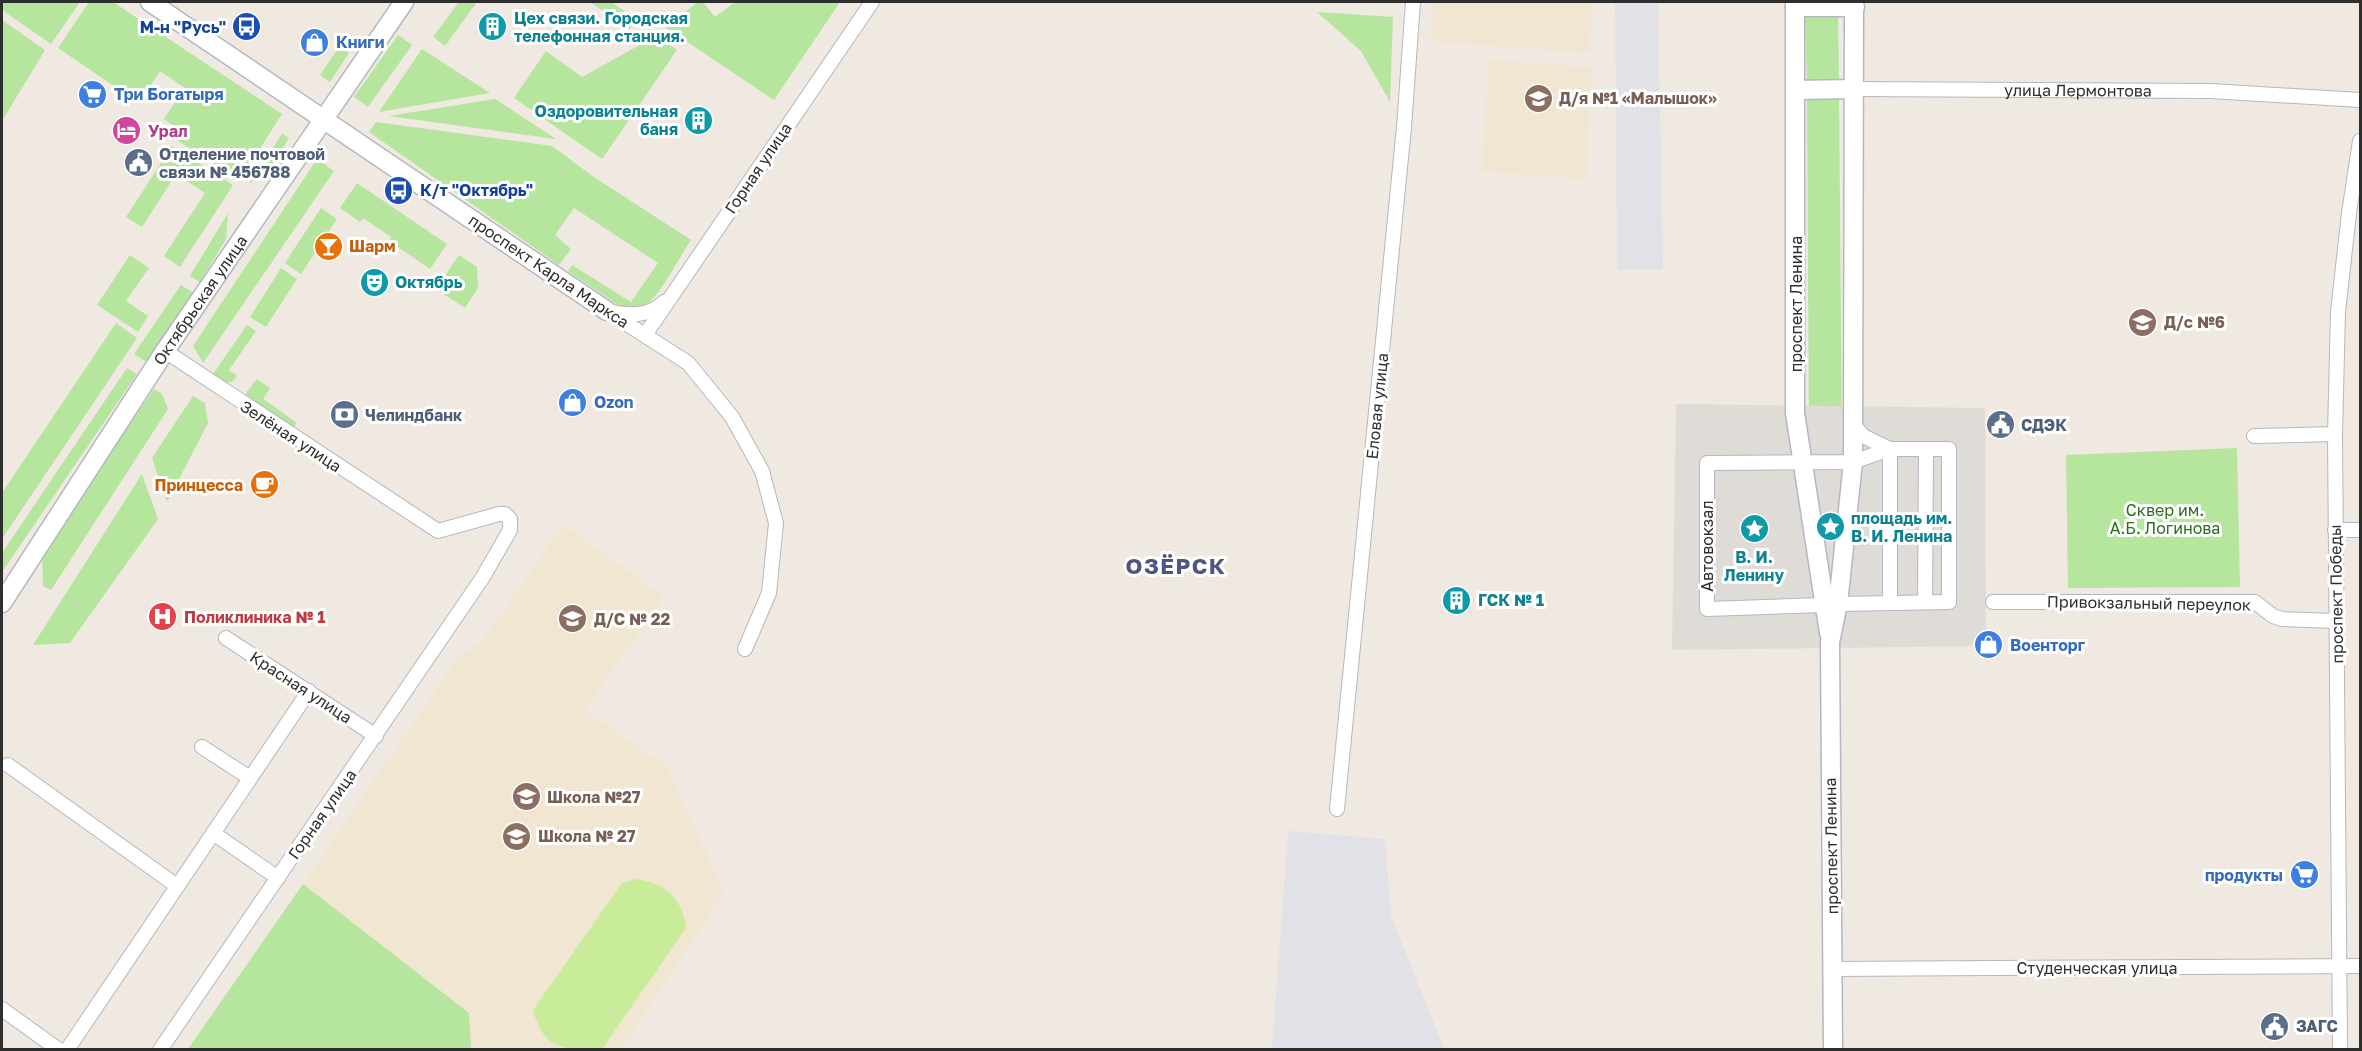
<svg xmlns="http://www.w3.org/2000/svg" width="2362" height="1051" viewBox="0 0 2362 1051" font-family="'Golos Text',sans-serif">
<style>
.industrial{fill:#e3e1e8}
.education{fill:#f0e6d1}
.green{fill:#b6e59e}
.pitch{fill:#c9ec9a}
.plaza{fill:#dfdcd8}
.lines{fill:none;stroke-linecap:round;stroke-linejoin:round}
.street-casing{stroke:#b4b7c1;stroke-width:16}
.secondary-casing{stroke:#b4b7c1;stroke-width:21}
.street{stroke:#fff;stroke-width:14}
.secondary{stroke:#fff;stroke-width:18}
.labels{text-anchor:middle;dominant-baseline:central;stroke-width:6;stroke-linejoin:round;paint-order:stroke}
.culture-label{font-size:16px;font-weight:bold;fill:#0d838f;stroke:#fff;text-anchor:start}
.transit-label{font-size:16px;font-weight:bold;fill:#164399;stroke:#fff;text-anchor:end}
.shop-label{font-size:16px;font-weight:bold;fill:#366cbe;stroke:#fff;text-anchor:start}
.street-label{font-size:16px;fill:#2e2e2e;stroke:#fff}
.education-label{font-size:16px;font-weight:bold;fill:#785e54;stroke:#fff;text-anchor:start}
.hotel-label{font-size:16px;font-weight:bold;fill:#b23c85;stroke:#fff;text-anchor:start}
.service-label{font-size:16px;font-weight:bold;fill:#4e5e75;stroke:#fff;text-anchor:start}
.food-label{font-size:16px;font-weight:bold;fill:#c56008;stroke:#fff;text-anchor:start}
.park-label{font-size:16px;fill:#2c6e1b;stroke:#fff}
.health-label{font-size:16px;font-weight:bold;fill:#be3a42;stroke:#fff;text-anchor:start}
.district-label{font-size:22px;font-weight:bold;letter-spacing:1.5px;fill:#4d5680;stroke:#fff}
</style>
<rect width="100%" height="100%" fill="#efe9e1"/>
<g class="industrial">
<path d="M1615 2H1658L1663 269 1617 270Z"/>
<path d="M1288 831 1385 839 1391 916 1444 1049H1272Z"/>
</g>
<g class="education">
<path d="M1434 2H1591L1590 53 1432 41Z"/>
<path d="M1489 60 1592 68 1585 179 1482 171Z"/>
<path d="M564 525 664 597 584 710 666 766 724 892 622 1049H471L469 1013 303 884 454 663 484 639 544 552Z"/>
</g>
<g class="green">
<path d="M2 2H80L51 44 2 10Z"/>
<path d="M89 2H113L282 114 239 181 177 140 182 132 164 119 185 88 160 71 139 103 58 48Z"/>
<path d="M459 2H477L445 46 433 37Z"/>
<path d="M590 2H611L637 20 630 29Z"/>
<path d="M698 2H703L715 17 735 2H840L774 100 665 27Z"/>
<path d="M1317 12 1393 17 1390 102 1361 51Z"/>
<path d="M1838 13 1839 82H1807L1805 14Z"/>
<path d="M2 20 45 50 2 121Z"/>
<path d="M649 30 677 50 602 159 514 98 546 51 582 77 638 46Z"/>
<path d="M398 35 412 45 368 107 354 97Z"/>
<path d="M339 47 349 53 330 82 320 75Z"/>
<path d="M422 49 490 93 379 112Z"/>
<path d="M1807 97H1839L1842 436H1809Z"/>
<path d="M495 99 556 139 389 116Z"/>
<path d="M376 122 552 146 594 177 691 240C681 255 660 295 647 304 638 309 627 308 618 305L568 271 572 265 631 302 658 263 574 208 555 235 571 249 559 265 369 132Z"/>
<path d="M282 134 289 138 268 172 249 184Z"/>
<path d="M172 146 233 185 180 267 164 256 205 193 176 174 142 227 126 217Z"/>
<path d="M317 159 334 171 203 363 193 346Z"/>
<path d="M357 183 447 244 430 269 389 241 391 237 363 218 360 222 340 208Z"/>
<path d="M321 208 337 219 301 274 285 263Z"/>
<path d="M228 213 226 239 200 282 190 276Z"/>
<path d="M130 255 149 268 126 301 148 316 138 332 97 305Z"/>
<path d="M459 255 477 267 478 288 465 308 436 289Z"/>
<path d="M281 268 297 279 266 327 250 317Z"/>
<path d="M181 285 195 294 148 363 134 354Z"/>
<path d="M116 323 137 338 2 539V493Z"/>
<path d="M247 325 256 331 229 370 237 376 233 381 226 383 213 374Z"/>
<path d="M127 368 137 374 2 572V553Z"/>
<path d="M257 379 270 388 263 399 297 423 292 430 246 398V393Z"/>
<path d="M154 389 162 394 168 409 51 590 43 586 42 552Z"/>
<path d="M193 396 205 403 208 423 167 502 152 458Z"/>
<path d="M2237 448 2240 587 2068 588 2066 455Z"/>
<path d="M142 474 158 519 70 643 33 645Z"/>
<path d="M303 884 469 1013 471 1049H188Z"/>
</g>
<path class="pitch" d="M636 879C666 883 682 898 686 928L602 1049C564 1050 544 1051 533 1010L622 883Z"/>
<path class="plaza" d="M1676 404 1985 408 1986 646 1672 650Z"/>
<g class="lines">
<defs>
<g id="street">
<path id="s1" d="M1853 89 2211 91 2360 100"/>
<path d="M607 311 688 363 732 417 762 471 776 523 769 593 745 649"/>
<path d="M612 312C631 316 649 316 664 302"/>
<path d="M645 335 872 2"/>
<path d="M1853 424 1863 436 1890 449"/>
<path d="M2254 436 2335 434"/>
<path d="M1890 449V603"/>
<path d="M2335 530H2360"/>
<path d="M1925 602 1926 450"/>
<path d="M1993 602H2255L2273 616 2282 619 2336 621"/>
<path d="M1823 605 1707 609V463L1853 462 1890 449H1949V602L1838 604"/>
<path d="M226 638 376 736"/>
<path d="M202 747 250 778"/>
<path d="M8 765 177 886"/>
<path d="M1337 809 1404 127 1413 2"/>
<path d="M213 833 278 878"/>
<path d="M1833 969 2360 966"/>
<path d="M2 1009 59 1050"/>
<path d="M67 1050 309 691"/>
<path d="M160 1050 483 577 510 530V519L505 514H499L438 531 165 351"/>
<path d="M2340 1050 2335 434 2338 312 2349 213 2360 141"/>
</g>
<g id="secondary">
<path d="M150 2 607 311"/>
<path d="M1795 2V413L1829 633"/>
<path d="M1795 7H1855"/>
<path d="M1796 90 1853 89"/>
<path id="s2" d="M2 603 165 351 404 2"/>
<path d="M1833 1050 1830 642 1838 604 1853 462 1854 2"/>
</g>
</defs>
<use href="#street" class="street-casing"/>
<use href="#secondary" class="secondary-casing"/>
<use href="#street" class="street"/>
<use href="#secondary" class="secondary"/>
</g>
<defs>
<symbol id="bus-disc" viewBox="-11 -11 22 22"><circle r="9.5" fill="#1a4fb4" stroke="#fff"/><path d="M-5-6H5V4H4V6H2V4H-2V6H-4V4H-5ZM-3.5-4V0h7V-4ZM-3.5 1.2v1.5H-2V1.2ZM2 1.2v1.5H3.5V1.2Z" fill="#fff"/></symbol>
<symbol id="building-disc" viewBox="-11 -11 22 22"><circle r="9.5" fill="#0f9aa8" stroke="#fff"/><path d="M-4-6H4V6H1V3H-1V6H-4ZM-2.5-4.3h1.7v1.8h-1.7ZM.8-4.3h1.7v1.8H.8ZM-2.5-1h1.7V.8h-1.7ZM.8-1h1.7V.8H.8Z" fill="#fff"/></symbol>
<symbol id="shop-disc" viewBox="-11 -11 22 22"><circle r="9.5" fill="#3f7fe0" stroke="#fff"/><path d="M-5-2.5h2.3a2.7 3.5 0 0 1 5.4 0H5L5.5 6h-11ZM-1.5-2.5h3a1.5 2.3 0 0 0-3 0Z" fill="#fff"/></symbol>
<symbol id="supermarket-disc" viewBox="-11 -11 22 22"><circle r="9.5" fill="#3f7fe0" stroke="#fff"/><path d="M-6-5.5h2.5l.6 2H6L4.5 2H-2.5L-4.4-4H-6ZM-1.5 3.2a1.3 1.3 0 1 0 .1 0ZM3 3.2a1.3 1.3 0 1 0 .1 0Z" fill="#fff"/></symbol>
<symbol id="school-disc" viewBox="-11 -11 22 22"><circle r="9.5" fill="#8d6e63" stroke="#fff"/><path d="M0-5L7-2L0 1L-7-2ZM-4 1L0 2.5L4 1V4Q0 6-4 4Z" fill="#fff"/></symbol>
<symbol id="hotel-disc" viewBox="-11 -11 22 22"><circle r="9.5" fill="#d1479c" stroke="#fff"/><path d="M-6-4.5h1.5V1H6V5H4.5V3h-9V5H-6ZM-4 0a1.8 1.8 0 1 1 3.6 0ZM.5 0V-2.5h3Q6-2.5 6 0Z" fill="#fff"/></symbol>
<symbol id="civic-disc" viewBox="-11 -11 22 22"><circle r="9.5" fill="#5c6f8a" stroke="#fff"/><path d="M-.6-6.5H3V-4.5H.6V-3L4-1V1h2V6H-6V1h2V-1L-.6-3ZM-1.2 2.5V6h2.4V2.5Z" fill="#fff"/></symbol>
<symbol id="bar-disc" viewBox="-11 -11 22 22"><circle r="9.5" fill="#e8710a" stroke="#fff"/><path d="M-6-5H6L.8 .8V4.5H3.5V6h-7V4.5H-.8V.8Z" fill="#fff"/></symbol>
<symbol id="theatre-disc" viewBox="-11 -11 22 22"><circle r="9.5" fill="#0f9aa8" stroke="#fff"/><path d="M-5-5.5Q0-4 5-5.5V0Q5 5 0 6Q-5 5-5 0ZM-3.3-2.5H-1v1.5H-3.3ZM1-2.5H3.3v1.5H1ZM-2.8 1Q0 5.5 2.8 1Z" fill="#fff"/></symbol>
<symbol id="bank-disc" viewBox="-11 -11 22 22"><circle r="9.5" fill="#5c6f8a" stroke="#fff"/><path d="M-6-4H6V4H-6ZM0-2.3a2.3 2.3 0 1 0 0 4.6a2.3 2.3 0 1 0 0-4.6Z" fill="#fff"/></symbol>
<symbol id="cafe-disc" viewBox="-11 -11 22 22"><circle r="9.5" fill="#e8710a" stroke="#fff"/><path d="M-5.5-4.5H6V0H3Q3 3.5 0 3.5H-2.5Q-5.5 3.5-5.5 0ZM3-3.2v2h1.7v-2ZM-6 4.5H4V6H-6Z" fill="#fff"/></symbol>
<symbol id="sight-disc" viewBox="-11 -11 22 22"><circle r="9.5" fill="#0f9aa8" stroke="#fff"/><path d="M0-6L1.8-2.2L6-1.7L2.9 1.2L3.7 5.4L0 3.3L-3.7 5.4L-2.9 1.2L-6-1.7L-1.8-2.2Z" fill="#fff"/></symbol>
<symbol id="hospital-disc" viewBox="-11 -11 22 22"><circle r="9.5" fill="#e0444e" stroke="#fff"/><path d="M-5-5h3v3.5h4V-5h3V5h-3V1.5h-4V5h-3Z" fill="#fff"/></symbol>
</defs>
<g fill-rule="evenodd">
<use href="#bus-disc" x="230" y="10" width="33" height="33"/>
<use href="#building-disc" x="476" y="10" width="33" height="33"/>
<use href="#shop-disc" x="298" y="26" width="33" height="33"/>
<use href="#supermarket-disc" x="76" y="78" width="33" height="33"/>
<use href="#school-disc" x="1522" y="82" width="33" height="33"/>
<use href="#building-disc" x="682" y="104" width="33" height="33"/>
<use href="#hotel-disc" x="110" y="114" width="33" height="33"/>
<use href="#civic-disc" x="122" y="146" width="33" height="33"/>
<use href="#bus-disc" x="382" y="174" width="33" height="33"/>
<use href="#bar-disc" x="312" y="230" width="33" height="33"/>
<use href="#theatre-disc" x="358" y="266" width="33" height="33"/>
<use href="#school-disc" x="2126" y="306" width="33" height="33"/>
<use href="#shop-disc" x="556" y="386" width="33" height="33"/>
<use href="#bank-disc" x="328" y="398" width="33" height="33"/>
<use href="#civic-disc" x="1984" y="408" width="33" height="33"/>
<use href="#cafe-disc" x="248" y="468" width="33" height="33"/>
<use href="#sight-disc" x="1814" y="510" width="33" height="33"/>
<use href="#sight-disc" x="1738" y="512" width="33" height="33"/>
<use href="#building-disc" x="1440" y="584" width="33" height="33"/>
<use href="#hospital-disc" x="146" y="600" width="33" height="33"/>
<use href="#school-disc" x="556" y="602" width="33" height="33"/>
<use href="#shop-disc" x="1972" y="628" width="33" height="33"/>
<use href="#school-disc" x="510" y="780" width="33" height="33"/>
<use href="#school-disc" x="500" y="820" width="33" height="33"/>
<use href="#supermarket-disc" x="2288" y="858" width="33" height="33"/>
<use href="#civic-disc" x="2258" y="1010" width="33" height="33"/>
</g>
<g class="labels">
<g class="culture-label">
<text x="514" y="18">Цех связи. Городская<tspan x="514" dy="18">телефонная станция.</tspan></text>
<text x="678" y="111" text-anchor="end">Оздоровительная<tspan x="678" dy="18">баня</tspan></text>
<text x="395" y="282">Октябрь</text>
<text x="1851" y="518">площадь им.<tspan x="1851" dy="18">В. И. Ленина</tspan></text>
<text x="1754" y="557" text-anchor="middle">В. И.<tspan x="1754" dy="18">Ленину</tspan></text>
<text x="1478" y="600">ГСК № 1</text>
</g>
<g class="transit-label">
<text x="226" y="27">М-н "Русь"</text>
<text x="420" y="190" text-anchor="start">К/т "Октябрь"</text>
</g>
<g class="shop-label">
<text x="336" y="42">Книги</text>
<text x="114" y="94">Три Богатыря</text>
<text x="594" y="402">Ozon</text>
<text x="2010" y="645">Военторг</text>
<text x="2283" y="875" text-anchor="end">продукты</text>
</g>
<g class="street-label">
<text stroke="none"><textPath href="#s1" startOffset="225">улица Лермонтова</textPath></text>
<text transform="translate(758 168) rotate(-56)">Горная улица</text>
<text transform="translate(549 271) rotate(34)">проспект Карла Маркса</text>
<text stroke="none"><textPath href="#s2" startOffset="362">Октябрьская улица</textPath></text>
<text transform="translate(1796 304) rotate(-90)">проспект Ленина</text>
<text transform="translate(1377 406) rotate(-84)">Еловая улица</text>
<text transform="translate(291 436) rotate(33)">Зелёная улица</text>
<text transform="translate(1707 546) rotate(-90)">Автовокзал</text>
<text transform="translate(2336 594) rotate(-91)">проспект Победы</text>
<text transform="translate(2149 603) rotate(1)">Привокзальный переулок</text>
<text transform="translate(301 687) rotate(33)">Красная улица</text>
<text transform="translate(322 814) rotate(-55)">Горная улица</text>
<text transform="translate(1831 846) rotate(-91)">проспект Ленина</text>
<text x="2097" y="968">Студенческая улица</text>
</g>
<g class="education-label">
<text x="1559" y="98">Д/я №1 «Малышок»</text>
<text x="2164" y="322">Д/с №6</text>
<text x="594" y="619">Д/С № 22</text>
<text x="547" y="797">Школа №27</text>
<text x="538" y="836">Школа № 27</text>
</g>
<g class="hotel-label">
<text x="148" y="131">Урал</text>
</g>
<g class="service-label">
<text x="159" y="154">Отделение почтовой<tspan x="159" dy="18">связи № 456788</tspan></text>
<text x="365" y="415">Челиндбанк</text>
<text x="2021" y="425">СДЭК</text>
<text x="2296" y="1026">ЗАГС</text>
</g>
<g class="food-label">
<text x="349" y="246">Шарм</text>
<text x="243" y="485" text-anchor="end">Принцесса</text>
</g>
<g class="park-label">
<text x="2165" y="510">Сквер им.<tspan x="2165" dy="18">А.Б. Логинова</tspan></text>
</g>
<g class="health-label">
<text x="184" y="617">Поликлиника № 1</text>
</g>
<g class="district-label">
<text x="1176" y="565">ОЗЁРСК</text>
</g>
</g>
<rect width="2362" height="1051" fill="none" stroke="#2e2e2e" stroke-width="6"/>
</svg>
